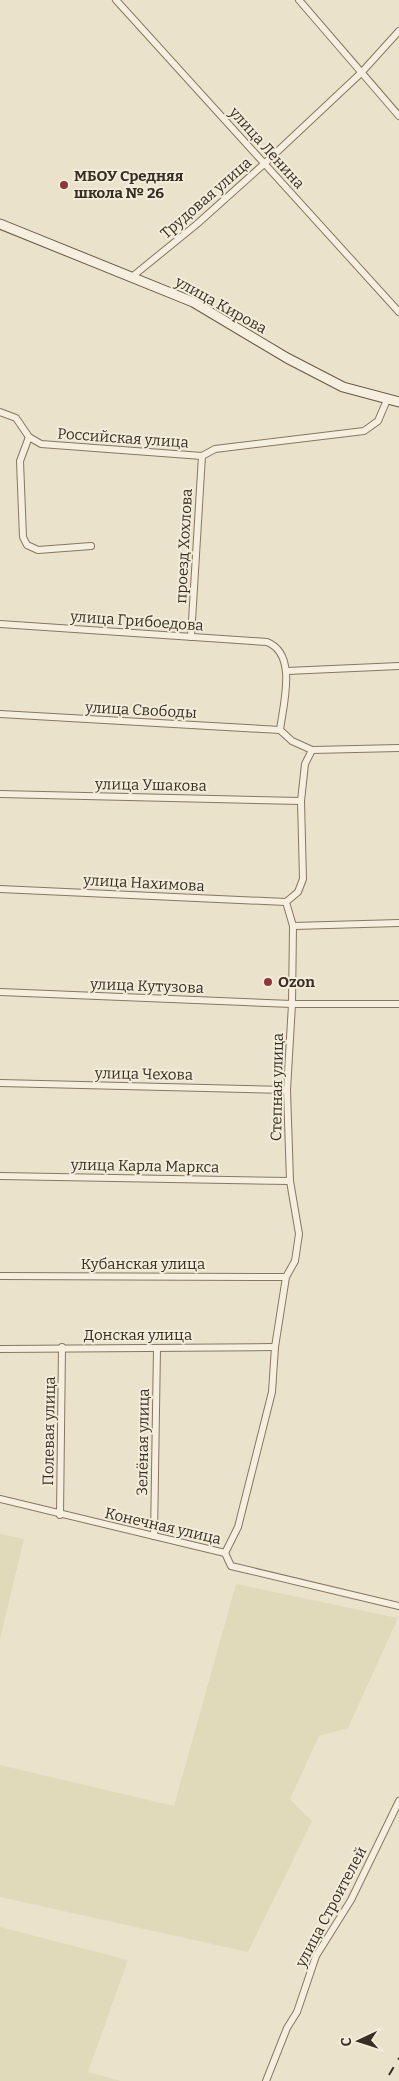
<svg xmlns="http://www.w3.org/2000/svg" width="399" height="2081" viewBox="0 0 399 2081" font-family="Bitter,serif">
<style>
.farmland{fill:#e0daba}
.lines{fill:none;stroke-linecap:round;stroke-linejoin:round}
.minor-casing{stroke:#877662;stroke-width:8}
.secondary-casing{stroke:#695745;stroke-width:11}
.minor{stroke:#f6efdf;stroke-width:6}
.secondary{stroke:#f6efdf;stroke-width:9}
.rail{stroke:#392e23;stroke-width:2;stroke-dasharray:9 9;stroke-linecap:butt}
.poi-dot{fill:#8f3838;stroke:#f3ecdb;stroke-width:2}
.labels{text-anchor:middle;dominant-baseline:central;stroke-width:4;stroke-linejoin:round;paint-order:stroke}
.street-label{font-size:15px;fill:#392e23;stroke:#f3ecdb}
.poi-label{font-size:15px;font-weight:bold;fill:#392e23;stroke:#f3ecdb;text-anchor:start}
</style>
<rect width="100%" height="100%" fill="#ebe2cc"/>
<g class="farmland">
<path d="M0 1534 24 1539 0 1639Z"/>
<path d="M236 1584 398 1618 348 1728 319 1736 290 1799 312 1821 248 1952 0 1897V1765L174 1806Z"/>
<path d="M0 1927 128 1960 88 2072 121 2081H0Z"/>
</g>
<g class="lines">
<defs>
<g id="minor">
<path d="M116 0 399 312"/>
<path d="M299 0 399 116"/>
<path d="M133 276 197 224 264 164 361 73 399 31"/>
<path d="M0 412 16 418 29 437 41 444 202 456 215 449 364 431 378 421 387 400"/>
<path d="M29 437 20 461 23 537 27 545 38 550 91 546"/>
<path d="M0 624 267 642C298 654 283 705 280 730L292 741 312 750 305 764 301 801 303 879 298 892 286 902 293 926 292 1004 287 1090 290 1181 299 1234 295 1261 286 1277 275 1347 272 1392 238 1527 225 1553"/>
<path d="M191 637 202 456"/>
<path d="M287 671 399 666"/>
<path d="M0 714 280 730"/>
<path d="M312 750 399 748"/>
<path d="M0 794 301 801"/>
<path d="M0 889 286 902"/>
<path d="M293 926 399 923"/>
<path d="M0 992 292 1004H399"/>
<path d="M0 1083 287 1090"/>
<path d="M0 1176 290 1181"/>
<path d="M0 1276 286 1277"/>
<path d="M0 1349 275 1347"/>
<path d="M0 1499 225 1553 231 1566 399 1606"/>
<path d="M60 1515 62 1347"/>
<path d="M154 1536 157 1348"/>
<path d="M266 2081 287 2028 297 2012 316 1956 351 1900 399 1801"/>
</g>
<path id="secondary" d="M0 224 193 302 287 358 343 387 399 402"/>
</defs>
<use href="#minor" class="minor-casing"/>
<use href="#secondary" class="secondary-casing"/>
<use href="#minor" class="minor"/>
<use href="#secondary" class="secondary"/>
<path class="rail" d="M389 2075 399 2058"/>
</g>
<g class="poi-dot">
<circle cx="64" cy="185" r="5"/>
<circle cx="268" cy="982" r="5"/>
</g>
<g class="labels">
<g class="street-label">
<text transform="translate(267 148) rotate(48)">улица Ленина</text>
<text transform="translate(206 198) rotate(-41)">Трудовая улица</text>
<text transform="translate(221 305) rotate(29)">улица Кирова</text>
<text transform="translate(123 438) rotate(4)">Российская улица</text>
<text transform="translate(184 546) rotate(-87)">проезд Хохлова</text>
<text transform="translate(137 621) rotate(4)">улица Грибоедова</text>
<text transform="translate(141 710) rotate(3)">улица Свободы</text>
<text transform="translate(151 785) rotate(1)">улица Ушакова</text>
<text transform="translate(144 883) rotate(3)">улица Нахимова</text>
<text transform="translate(147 986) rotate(2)">улица Кутузова</text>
<text transform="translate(144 1074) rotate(1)">улица Чехова</text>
<text transform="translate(277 1087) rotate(-89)">Степная улица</text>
<text transform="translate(145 1166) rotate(1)">улица Карла Маркса</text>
<text x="143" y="1264">Кубанская улица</text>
<text x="138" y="1335">Донская улица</text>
<text transform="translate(49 1431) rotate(-89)">Полевая улица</text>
<text transform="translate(143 1442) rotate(-89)">Зелёная улица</text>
<text transform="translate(163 1526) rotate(13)">Конечная улица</text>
<text transform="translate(331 1907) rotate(-62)">улица Строителей</text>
</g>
<g class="poi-label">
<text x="74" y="176">МБОУ Средняя<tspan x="74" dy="17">школа № 26</tspan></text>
<text x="278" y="982">Ozon</text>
</g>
</g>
<g transform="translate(359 2041) rotate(266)" stroke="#f3ecdb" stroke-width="4" paint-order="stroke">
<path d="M0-4L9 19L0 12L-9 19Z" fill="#392e23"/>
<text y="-8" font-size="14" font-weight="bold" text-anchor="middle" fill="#392e23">С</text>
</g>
</svg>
